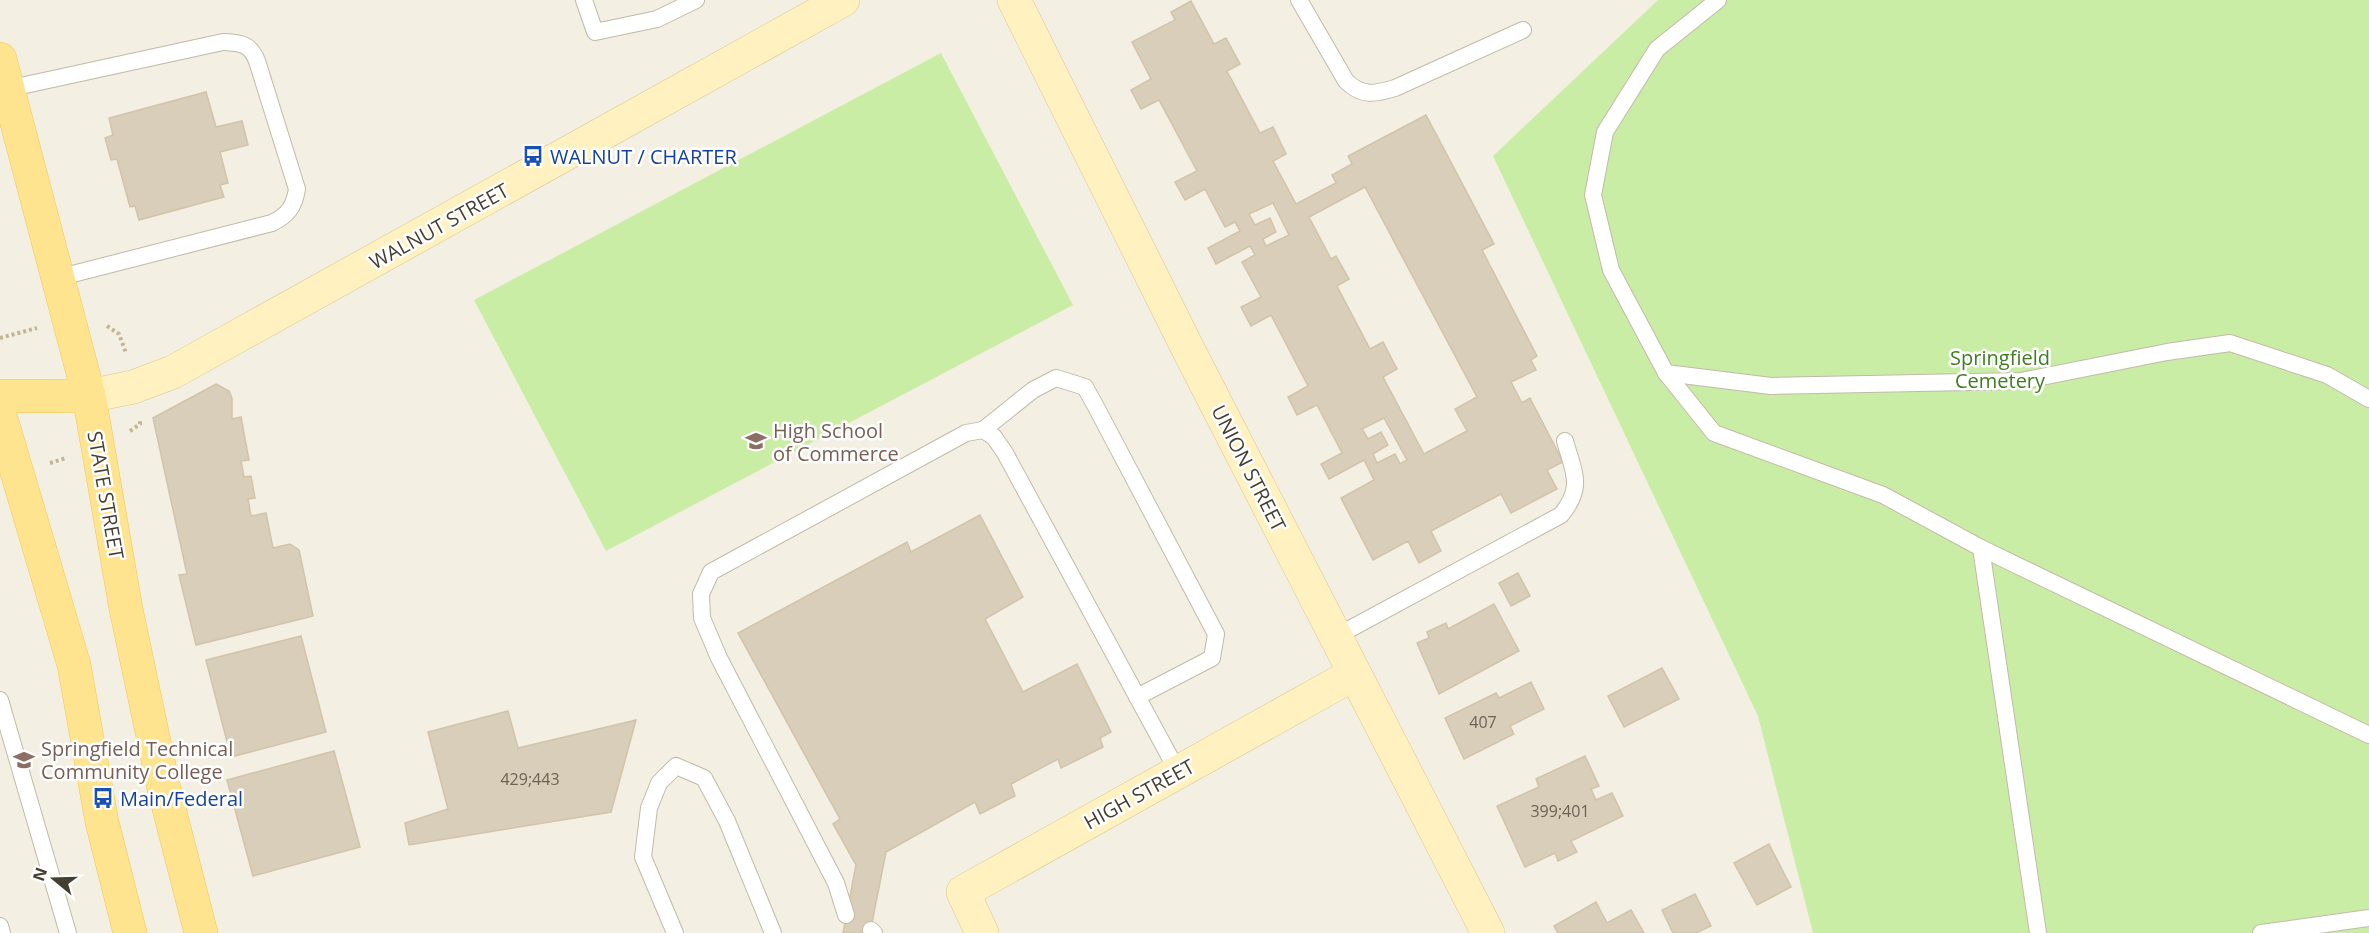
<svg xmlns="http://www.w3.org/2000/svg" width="2369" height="933" viewBox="0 0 2369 933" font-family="'Open Sans',sans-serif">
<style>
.green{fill:#caeda6}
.building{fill:#d9ceb9;stroke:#d2c3a9;stroke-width:1.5;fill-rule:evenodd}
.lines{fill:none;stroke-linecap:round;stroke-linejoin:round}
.lane-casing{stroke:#c2baa7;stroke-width:18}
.secondary-casing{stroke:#d8c78c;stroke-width:34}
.primary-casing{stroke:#f0c753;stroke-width:34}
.path{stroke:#c3b494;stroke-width:4;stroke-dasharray:3 3;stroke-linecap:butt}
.lane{stroke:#fff;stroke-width:16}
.secondary{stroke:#fff2c0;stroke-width:33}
.primary{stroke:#ffe48f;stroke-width:33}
.labels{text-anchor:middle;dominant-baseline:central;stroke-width:5;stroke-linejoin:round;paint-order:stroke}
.number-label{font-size:16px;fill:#6a6354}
.transit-label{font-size:20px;fill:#164399;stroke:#fff;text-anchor:start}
.street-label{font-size:20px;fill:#453f32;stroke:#fff}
.park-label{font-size:20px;fill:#3f7d20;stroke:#fff}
.education-label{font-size:20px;fill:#785e54;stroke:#fff;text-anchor:start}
</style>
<rect width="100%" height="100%" fill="#f3efe2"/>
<g class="green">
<path d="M1658 0H2369V933H1813L1758 716 1493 156Z"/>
<path d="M941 53 1073 305 606 551 474 300Z"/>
</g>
<g class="building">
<path d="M1191 1 1214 44 1226 38 1240 64 1227 71 1260 133 1273 127 1286 154 1273 161 1296 204 1336 183 1332 175 1352 164 1348 156 1426 115 1494 244 1482 250 1537 356 1531 360 1536 370 1511 382 1522 403 1530 398 1563 462 1547 470 1557 489 1511 513 1501 494 1431 531 1441 551 1419 563 1408 541 1373 560 1341 498 1374 480 1364 460 1329 479 1321 464 1342 453 1317 405 1297 415 1288 397 1308 386 1271 315 1251 326 1241 307 1261 297 1242 262 1255 255 1250 246 1216 264 1208 248 1240 231 1235 222 1225 227 1205 189 1185 200 1175 182 1197 171 1159 100 1141 109 1131 90 1151 79 1132 42 1175 20 1171 12ZM1365 187 1477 397 1455 409 1467 431 1424 454 1383 377 1397 369 1383 342 1370 349 1337 286 1349 279 1336 256 1331 259 1309 217ZM1273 203 1289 235 1266 246 1263 239 1276 232 1270 218 1255 225 1249 214ZM1384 418 1407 460 1400 464 1395 454 1377 463 1373 454 1388 445 1381 432 1368 439 1362 429Z"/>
<path d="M206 92 216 127 242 121 248 145 220 152 228 183 220 185 224 197 139 220 135 206 130 207 117 159 111 160 105 138 113 135 109 118Z"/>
<path d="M216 384 229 391 232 398V419L241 417 249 460 241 461 244 477 251 476 255 498 248 499 251 516 266 513 273 548 290 544 299 550 313 616 196 645 179 575 187 574 153 418Z"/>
<path d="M980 515 1023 597 985 619 1023 692 1077 664 1111 732 1100 738 1103 747 1061 768 1058 759 1011 784 1015 796 980 814 975 802 886 852 870 933H843L856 865 833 824 840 819 738 633 907 542 911 552Z"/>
<path d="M1518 573 1530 596 1511 606 1499 583Z"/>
<path d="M1494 604 1519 651 1439 694 1417 643 1429 638 1427 632 1446 623 1448 629Z"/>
<path d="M301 636 326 732 231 757 206 660Z"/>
<path d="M1662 668 1679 699 1624 727 1608 696Z"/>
<path d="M1531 682 1544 709 1510 726 1514 734 1464 759 1445 718 1496 693 1499 698Z"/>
<path d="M508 711 518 748 636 720 611 812 409 845 405 823 448 809 428 732Z"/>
<path d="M334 751 360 847 253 876 227 780Z"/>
<path d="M1585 756 1599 786 1591 789 1596 800 1612 793 1623 816 1571 841 1577 852 1558 861 1555 853 1525 867 1497 806 1539 787 1536 779Z"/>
<path d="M1769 844 1791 887 1757 905 1734 863Z"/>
<path d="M1695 894 1711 926 1696 933H1673L1662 910Z"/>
<path d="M1596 902 1607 923 1631 910 1644 933H1558L1554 926Z"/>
</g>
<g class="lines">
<defs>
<g id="lane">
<path d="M584 0 595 32 657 19 696 0"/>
<path d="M1299 0 1346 81C1362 97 1375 94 1395 88L1523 30"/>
<path d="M1718 0 1657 49 1605 132 1593 195 1611 270 1666 373 1771 386 2021 381 2167 352 2230 343 2327 375 2369 399"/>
<path d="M7 89 223 42C240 43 250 43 257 61L297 189C294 207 288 215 272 223L57 278"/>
<path d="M1666 373 1714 433 1883 495 1981 548 2369 735"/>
<path d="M983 430 1033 390 1056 378 1085 387 1095 405 1216 634 1212 658 1137 697"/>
<path d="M1981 548 2038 933"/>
<path d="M1335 637 1561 515C1584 487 1574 473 1565 441"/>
<path d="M0 700 68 933"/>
<path d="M846 915 836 883 719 658 702 618 701 594 711 572 966 433 983 430 994 437 1005 453 1178 772"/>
<path d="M0 926 2 933"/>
<path d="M871 930 874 933"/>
<path d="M675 933 643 857 649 808 659 783 676 766 704 778 727 821 773 933"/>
<path d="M2261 933 2369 918"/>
</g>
<g id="secondary">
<path d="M1014 0 1189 351 1488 933"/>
<path d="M89 396 133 387 173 372 843 0"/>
<path d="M982 933 963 892 1354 674"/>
</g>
<g id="primary">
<path d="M0 59 89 396 126 609 164 789 201 933"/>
<path d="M0 396H89"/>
<path d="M0 415 74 665 102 822 130 933"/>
</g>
</defs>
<use href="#lane" class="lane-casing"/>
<use href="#secondary" class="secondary-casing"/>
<use href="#primary" class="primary-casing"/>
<g class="path">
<path d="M107 326 119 334 126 353"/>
<path d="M0 338 37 328"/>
<path d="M130 431 140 424V420"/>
<path d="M50 463 66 458"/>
</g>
<use href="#lane" class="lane"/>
<use href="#secondary" class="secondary"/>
<use href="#primary" class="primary"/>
</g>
<defs>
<symbol id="bus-bare" viewBox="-9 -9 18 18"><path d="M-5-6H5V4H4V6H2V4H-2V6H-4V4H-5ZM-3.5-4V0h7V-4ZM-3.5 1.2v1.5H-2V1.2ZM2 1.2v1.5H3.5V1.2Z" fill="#1a4fb4" stroke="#fff" stroke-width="2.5" paint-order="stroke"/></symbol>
<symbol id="school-bare" viewBox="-9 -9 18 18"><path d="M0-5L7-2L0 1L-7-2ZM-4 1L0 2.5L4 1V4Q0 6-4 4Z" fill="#8d6e63" stroke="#fff" stroke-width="2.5" paint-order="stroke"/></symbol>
<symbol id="university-bare" viewBox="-9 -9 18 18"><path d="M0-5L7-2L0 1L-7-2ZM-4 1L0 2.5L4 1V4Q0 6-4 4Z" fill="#8d6e63" stroke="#fff" stroke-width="2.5" paint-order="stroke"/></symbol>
</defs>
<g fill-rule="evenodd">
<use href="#bus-bare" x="518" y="141" width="30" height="30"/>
<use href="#school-bare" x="741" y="426" width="30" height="30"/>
<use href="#university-bare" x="9" y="745" width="30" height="30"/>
<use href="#bus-bare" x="88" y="783" width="30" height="30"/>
</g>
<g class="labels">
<g class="number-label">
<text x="1483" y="722">407</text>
<text x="530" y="779">429;443</text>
<text x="1560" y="811">399;401</text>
</g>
<g class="transit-label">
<text x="550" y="156">WALNUT / CHARTER</text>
<text x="120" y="798">Main/Federal</text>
</g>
<g class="street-label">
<text transform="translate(439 226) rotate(-29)">WALNUT STREET</text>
<text transform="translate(1249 468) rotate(63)">UNION STREET</text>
<text transform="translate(106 495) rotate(80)">STATE STREET</text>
<text transform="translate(1139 794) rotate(-29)">HIGH STREET</text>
</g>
<g class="park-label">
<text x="2000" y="357">Springfield<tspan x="2000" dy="23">Cemetery</tspan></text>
</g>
<g class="education-label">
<text x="773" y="430">High School<tspan x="773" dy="23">of Commerce</tspan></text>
<text x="41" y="748">Springfield Technical<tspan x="41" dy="23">Community College</tspan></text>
</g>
</g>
<g transform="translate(54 879) rotate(289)" stroke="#ffffff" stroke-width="4.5" paint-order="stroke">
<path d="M0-4.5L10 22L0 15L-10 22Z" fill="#453f32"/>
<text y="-9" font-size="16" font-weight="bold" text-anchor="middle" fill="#453f32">N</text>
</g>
</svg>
